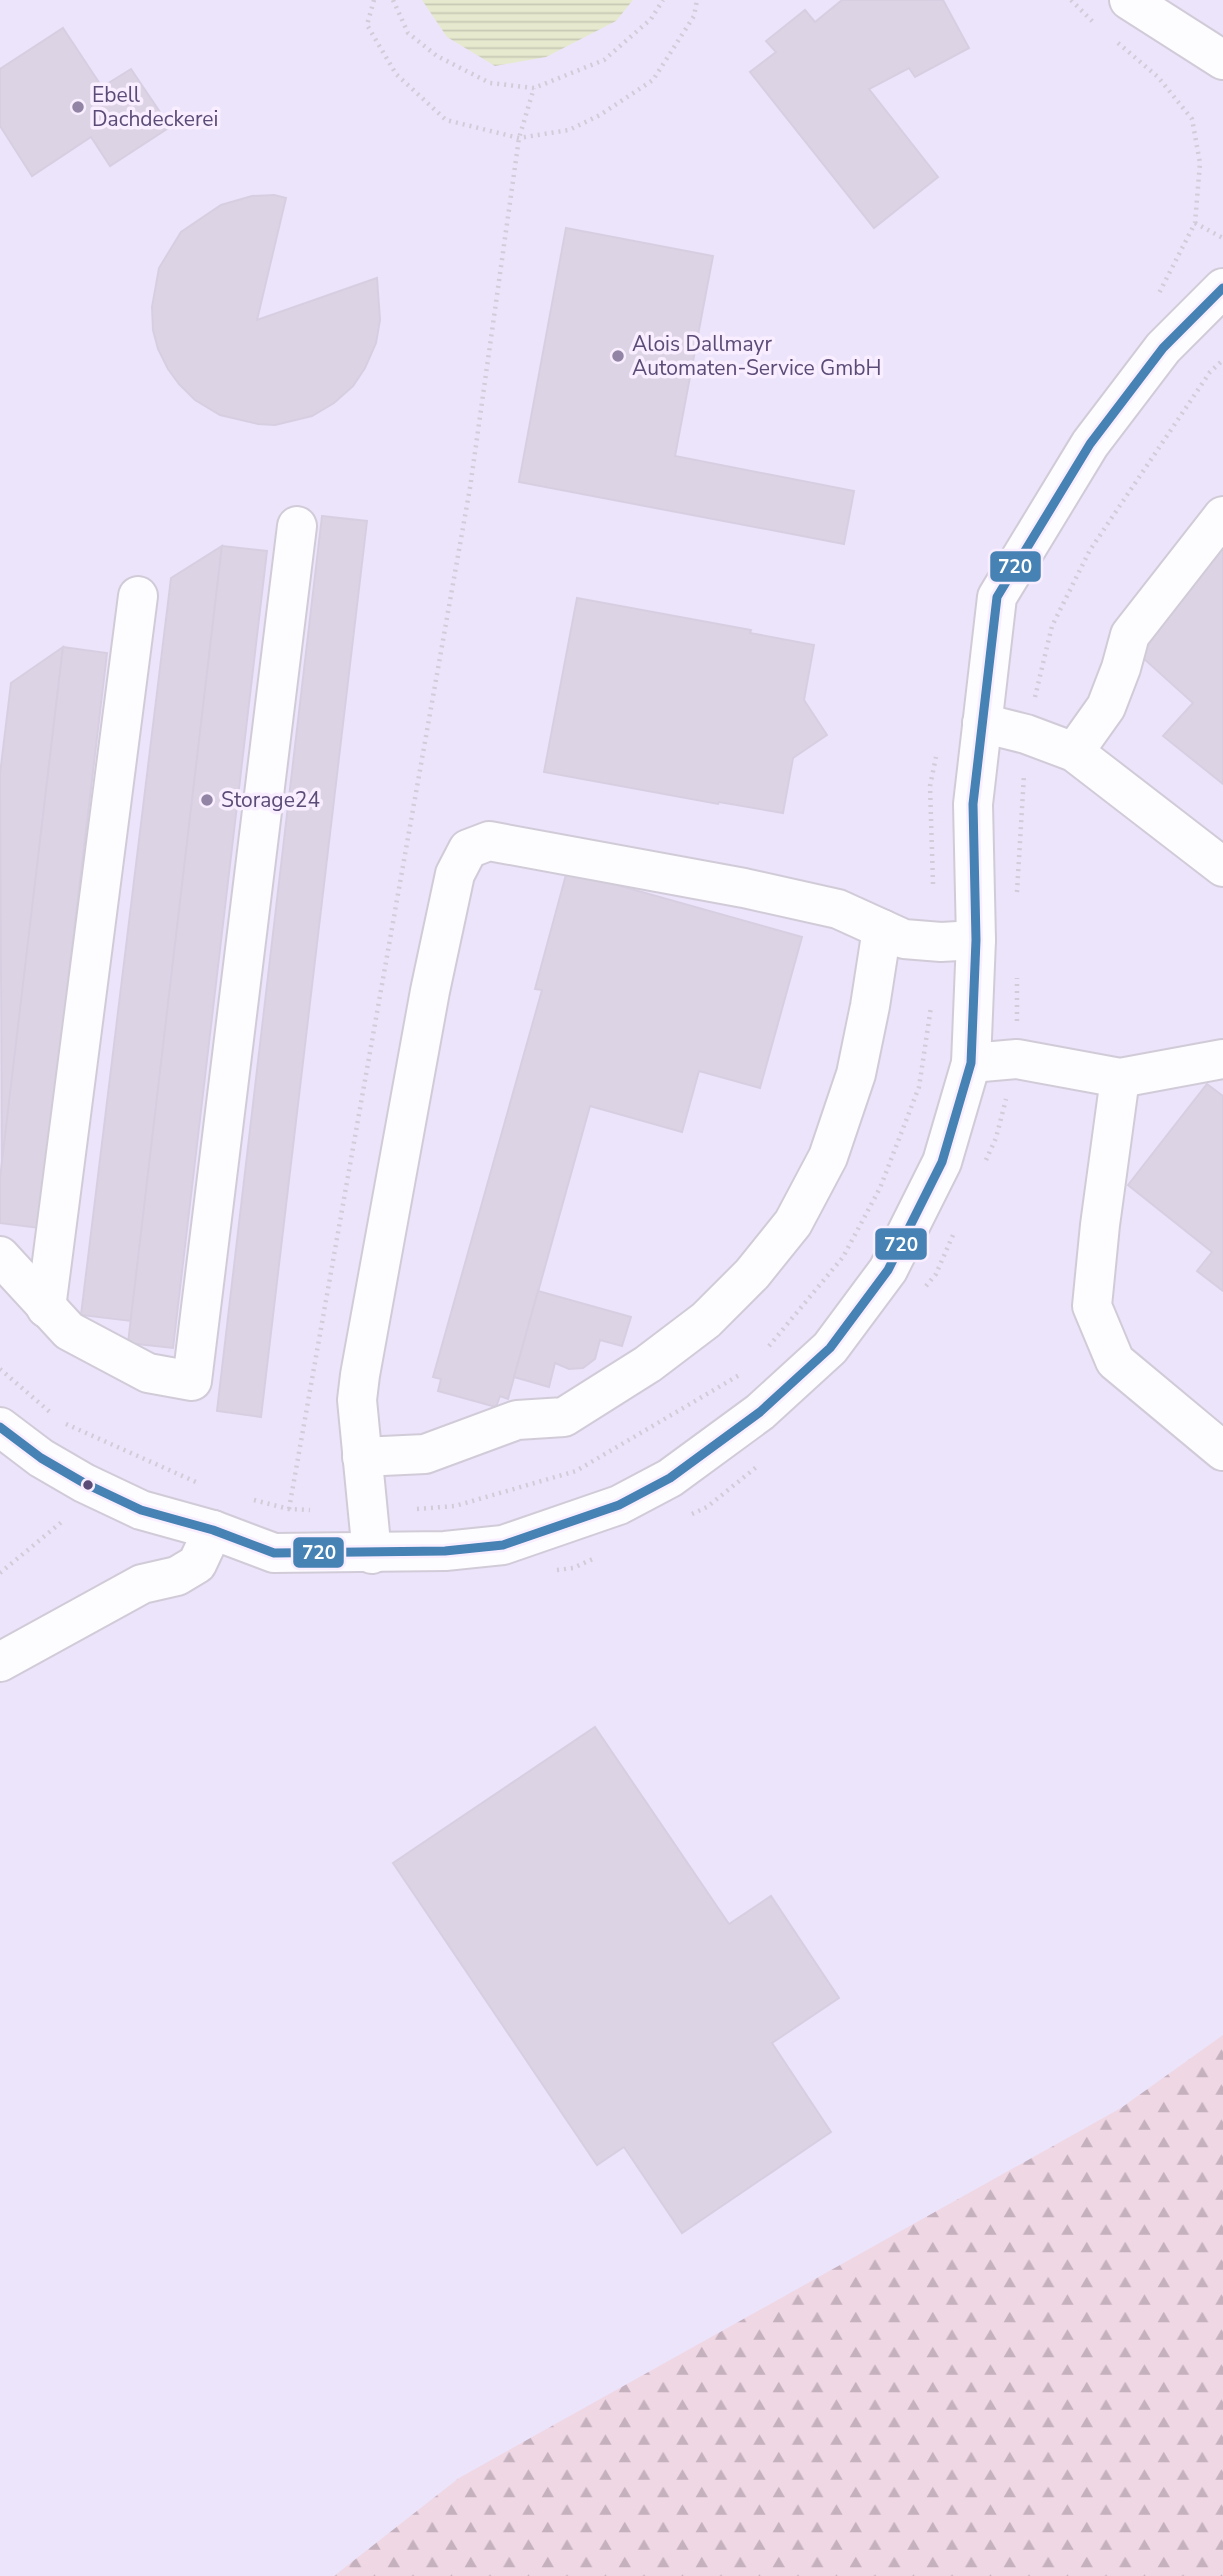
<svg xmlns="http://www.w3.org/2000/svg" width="1223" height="2576" viewBox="0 0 1223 2576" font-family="'Nunito Sans',sans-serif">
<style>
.commercial{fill:#ece4fb}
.forest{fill:url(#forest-firs)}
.water{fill:url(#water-rules)}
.building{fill:#dcd4e4;stroke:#d7cfe1;stroke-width:2}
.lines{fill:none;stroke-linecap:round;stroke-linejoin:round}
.minor-casing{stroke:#d1cbd8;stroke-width:42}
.path{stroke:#d1ccd8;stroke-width:4.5;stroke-dasharray:2 5;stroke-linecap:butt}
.minor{stroke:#fdfcfe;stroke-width:38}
.bus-1-casing{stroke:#f9eeff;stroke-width:14}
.bus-1{stroke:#4682b4;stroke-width:9}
.poi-dot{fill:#9184a4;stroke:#f9eeff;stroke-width:2.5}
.bus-dot{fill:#5b4b77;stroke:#f9eeff;stroke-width:2.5}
.labels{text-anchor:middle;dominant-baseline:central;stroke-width:7;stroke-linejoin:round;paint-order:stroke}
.poi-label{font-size:21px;fill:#5b4b77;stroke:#f9eeff;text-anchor:start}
.line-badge{stroke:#f9eeff;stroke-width:2.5}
.badge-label{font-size:19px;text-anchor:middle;font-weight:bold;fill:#fff}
</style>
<defs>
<pattern id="forest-firs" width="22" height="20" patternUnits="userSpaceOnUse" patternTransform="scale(1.75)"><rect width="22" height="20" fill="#efd7e4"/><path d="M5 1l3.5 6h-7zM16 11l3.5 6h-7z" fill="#c5b0be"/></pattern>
<pattern id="water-rules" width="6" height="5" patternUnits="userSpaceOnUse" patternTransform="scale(1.75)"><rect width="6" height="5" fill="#e6e9ce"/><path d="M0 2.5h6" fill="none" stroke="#c8c9b4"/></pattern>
</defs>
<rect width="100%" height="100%" fill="#f4edf8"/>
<path class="commercial" d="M0 0H1223V2322L723 2576H0Z"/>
<path class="forest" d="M1223 2035V2576H334L459 2478 1121 2108Z"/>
<path class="water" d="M422 0H633L616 21 546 57 495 66 447 37Z"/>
<g class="building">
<path d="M842 0H943L969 48 915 77 909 68 869 89 938 177 874 228 750 72 776 52 766 41 805 10 815 22Z"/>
<path d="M63 28 102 87 131 69 170 127 110 166 91 137 32 176 0 126V69Z"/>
<path d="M274 195 286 198 257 320 377 278 380 320 376 343 365 368 353 386 334 403 312 416 275 425 258 424 220 415 195 400 179 384 168 369 158 349 153 330 152 307 159 268 181 232 221 205 252 196Z"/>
<path d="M566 228 713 256 675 456 854 491 844 544 519 482Z"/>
<path d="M322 516 367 521 261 1417 217 1411Z"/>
<path d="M1223 533V784L1163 736 1193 703 1133 649Z"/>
<path d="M222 546 131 1321 81 1315 171 578Z"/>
<path d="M222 546 267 551 173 1348 128 1343Z"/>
<path d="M577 598 751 630 750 633 814 645 804 700 827 735 793 758 783 813 719 802 718 804 544 772Z"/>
<path d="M63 647 2 1165 0 774 11 683Z"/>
<path d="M63 647 107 653 39 1228 0 1223V1178Z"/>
<path d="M567 871 802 937 760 1088 699 1071 682 1132 590 1106 508 1399 500 1396 496 1407 438 1391 441 1379 433 1377 542 990 535 989Z"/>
<path d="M1207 1084 1223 1096V1291L1197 1271 1212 1252 1128 1185Z"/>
<path d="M538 1291 631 1317 622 1346 600 1340 595 1359 583 1368 569 1369 555 1363 549 1387 514 1377Z"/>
<path d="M595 1727 729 1924 771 1896 839 1998 772 2043 831 2132 682 2233 624 2147 597 2165 393 1863Z"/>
</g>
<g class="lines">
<defs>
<g id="minor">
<path d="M1129 0 1223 60"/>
<path d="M982 723 1026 734 1074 752 1223 867"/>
<path d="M1074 752 1106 707 1121 668 1130 635 1223 516"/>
<path d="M971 1063 1017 1059 1120 1078 1223 1059"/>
<path d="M1120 1078 1100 1225 1092 1306 1115 1361 1223 1451"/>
<path d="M0 1256 69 1331 148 1373 192 1381 297 526"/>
<path d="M46 1308 138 596"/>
<path d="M0 1427 41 1458 84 1483 141 1510 213 1530 274 1553 445 1551 503 1545 619 1505 670 1478 760 1412 830 1348 888 1270 942 1162 971 1063 976 940 973 804 997 597 1090 444 1163 348 1223 288"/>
<path d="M362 1457 425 1454 517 1420 564 1417 648 1364 706 1320 752 1274 793 1223 828 1157 856 1074 870 1006 882 929"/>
<path d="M372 1554 357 1400 360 1375 430 991 455 874 468 849 489 841 744 888 838 909 904 939 941 942 976 940"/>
<path d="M0 1662 142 1584 177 1576 197 1564 213 1530"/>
</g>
</defs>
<use href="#minor" class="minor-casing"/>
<g class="path">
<path d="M374 0 367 25 396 74 446 120 519 138 569 130 600 115 653 80 694 16 697 0"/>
<path d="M393 0 408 33 437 56 490 83 534 88 604 60 651 19 663 0"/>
<path d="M1071 0 1095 24"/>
<path d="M1118 43 1158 77 1192 119 1200 163 1195 223 1158 295"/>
<path d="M1195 223 1223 238"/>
<path d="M1035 697 1052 626 1090 550 1210 372 1223 360"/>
<path d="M933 884 930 786 936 757"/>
<path d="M1017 892 1024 775"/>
<path d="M1017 1021V978"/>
<path d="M986 1160 996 1138 1006 1099"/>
<path d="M926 1286 936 1274 953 1235"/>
<path d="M769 1346 843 1257 880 1188 919 1087 931 1007"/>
<path d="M0 1369 51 1413"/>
<path d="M66 1424 196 1482"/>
<path d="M254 1500 289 1509 310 1510"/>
<path d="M289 1509 470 488 519 138 534 88"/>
<path d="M417 1509 455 1506 576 1471 741 1374"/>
<path d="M692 1514 707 1507 759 1465"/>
<path d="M557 1570 573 1568 595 1558"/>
<path d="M0 1573 64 1520"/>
</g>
<use href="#minor" class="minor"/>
<defs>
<path id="bus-1" d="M0 1427 41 1458 84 1483 141 1510 213 1530 274 1553 445 1551 503 1545 619 1505 670 1478 760 1412 830 1348 888 1270 942 1162 971 1063 976 940 973 804 997 597 1090 444 1163 348 1223 288"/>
</defs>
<use href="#bus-1" class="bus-1-casing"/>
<use href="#bus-1" class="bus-1"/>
</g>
<g class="poi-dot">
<circle cx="78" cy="107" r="7"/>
<circle cx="618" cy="356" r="7"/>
<circle cx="207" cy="800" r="7"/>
</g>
<circle class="bus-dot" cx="88" cy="1485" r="6"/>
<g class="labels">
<g class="poi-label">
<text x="92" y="95">Ebell<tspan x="92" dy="24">Dachdeckerei</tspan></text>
<text x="632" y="344">Alois Dallmayr<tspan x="632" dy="24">Automaten-Service GmbH</tspan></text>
<text x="221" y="800">Storage24</text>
</g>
</g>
<g class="line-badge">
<rect x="989" y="550" width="53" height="33" rx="7" fill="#4682b4"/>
<rect x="874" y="1227" width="54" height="34" rx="7" fill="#4682b4"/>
<rect x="292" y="1536" width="53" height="33" rx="7" fill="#4682b4"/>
</g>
<g class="badge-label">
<text x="1015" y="573">720</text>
<text x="901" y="1251">720</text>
<text x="319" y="1559">720</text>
</g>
</svg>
